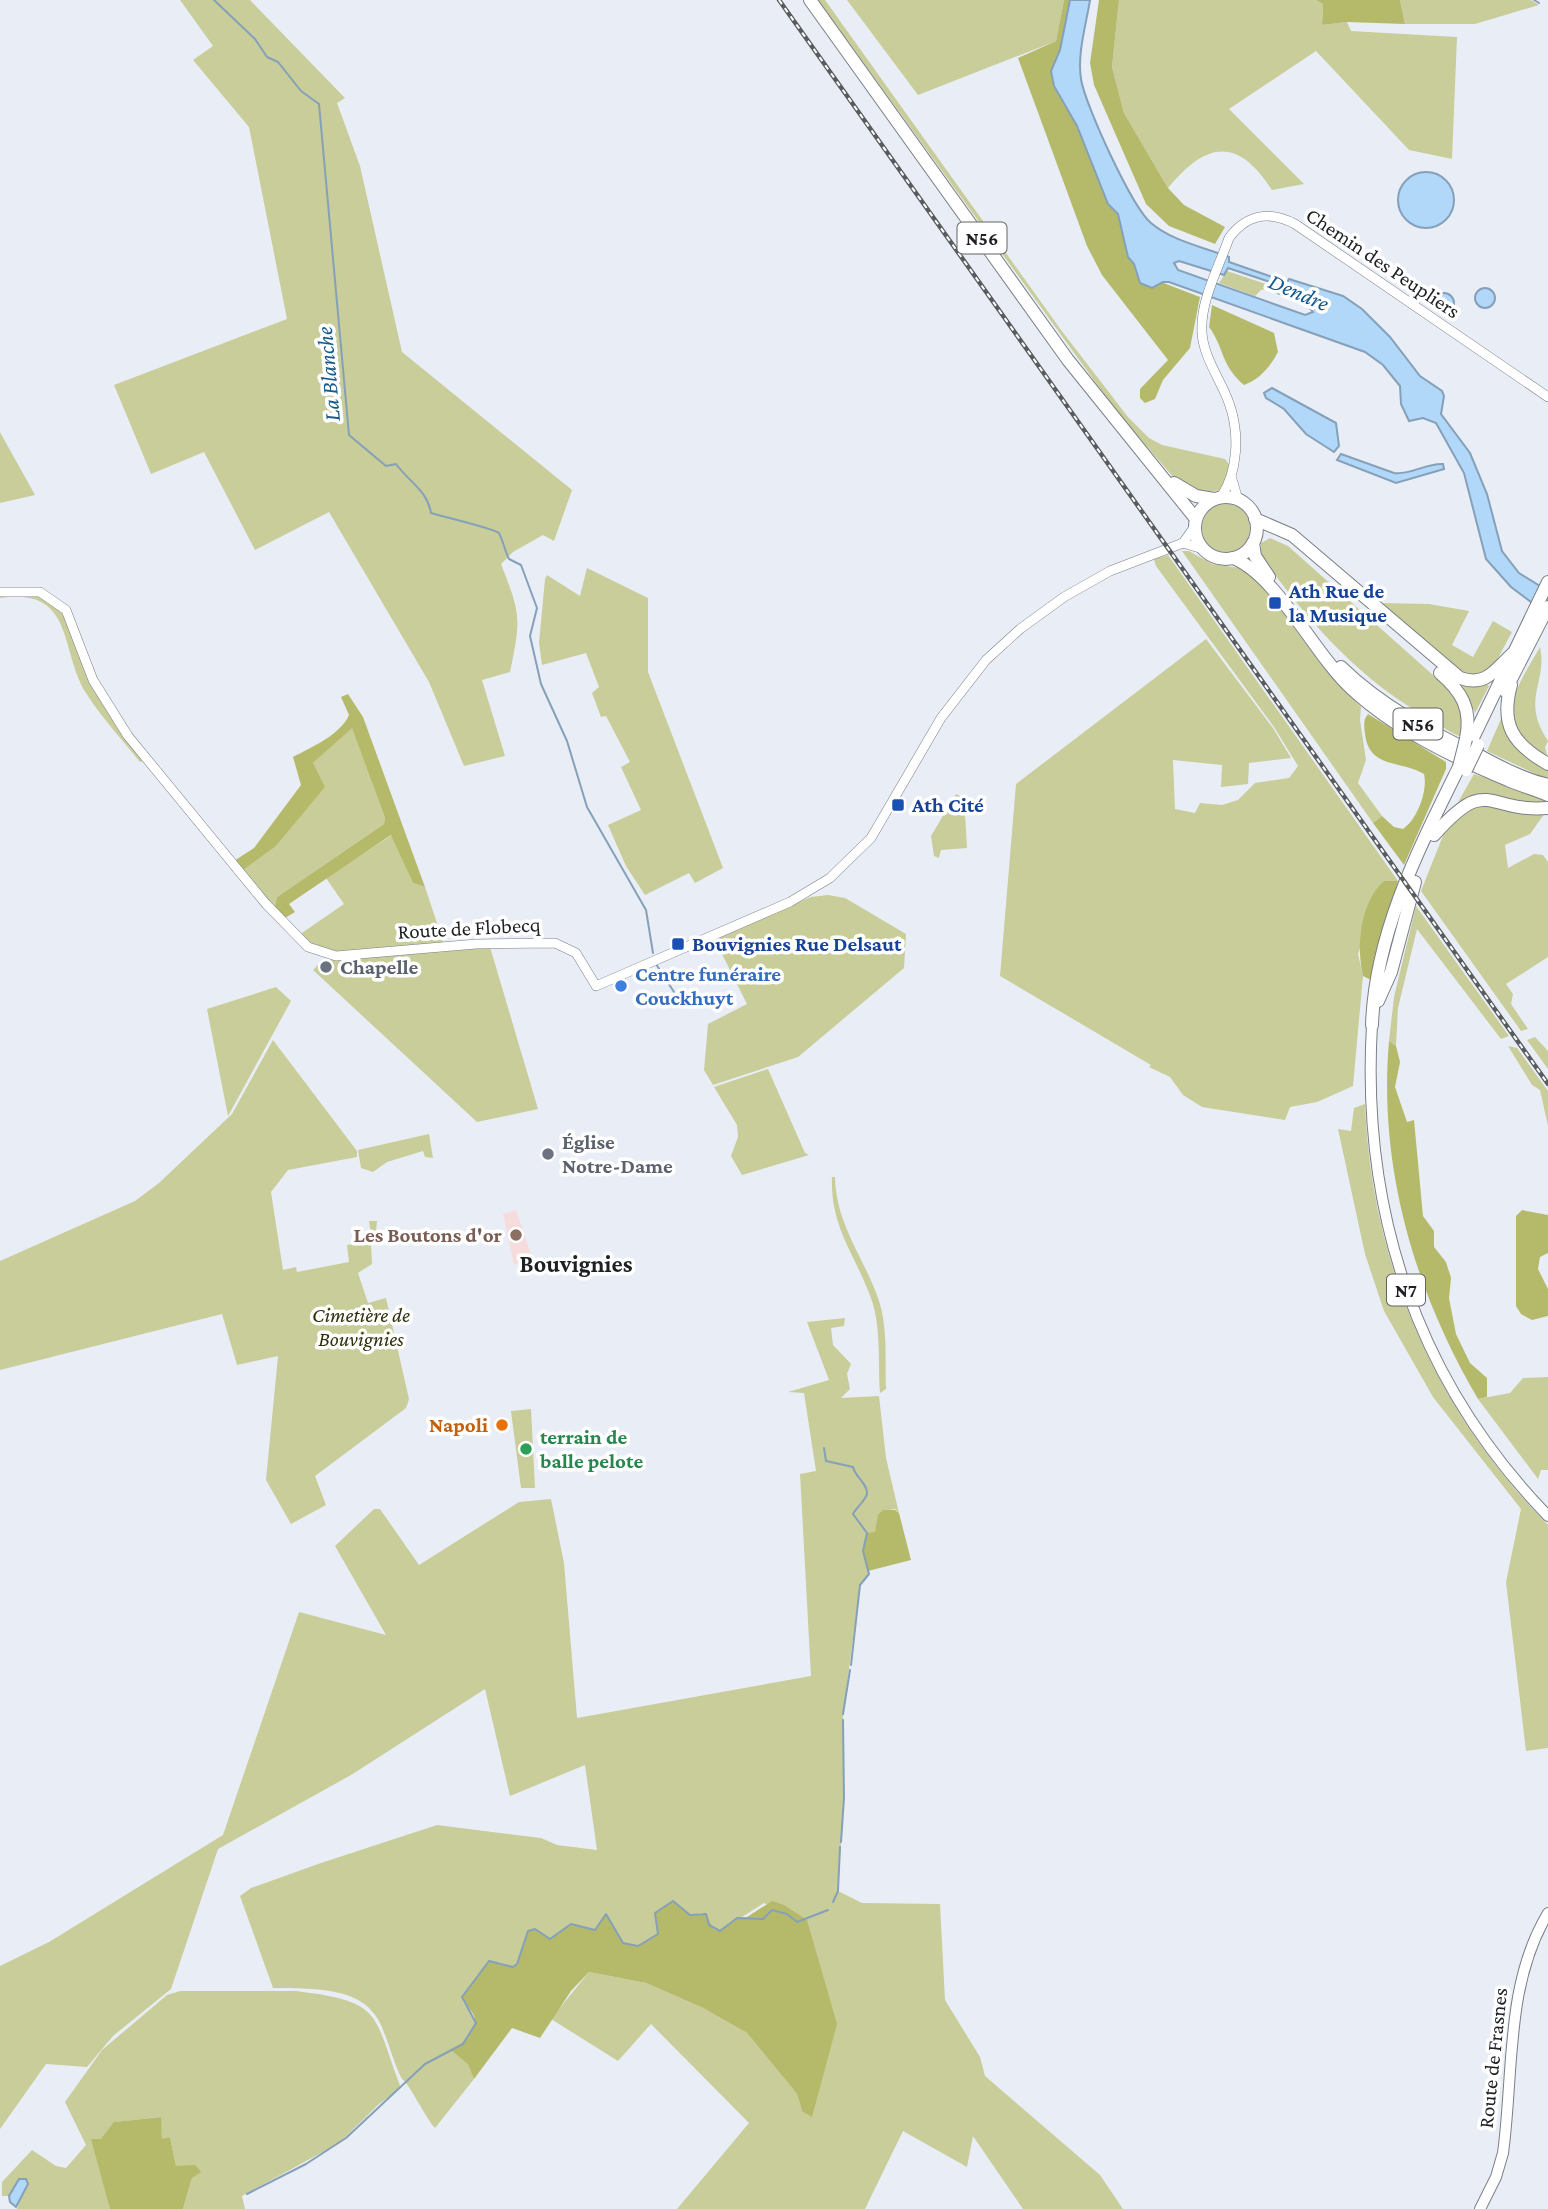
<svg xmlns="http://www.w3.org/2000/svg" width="1548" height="2209" viewBox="0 0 1548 2209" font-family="'Crimson Pro',serif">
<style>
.education{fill:#f7dcde}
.green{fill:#c8cd99}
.forest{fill:#b5ba6b}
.water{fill:#b1d7f9;stroke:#85a0b9;stroke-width:2;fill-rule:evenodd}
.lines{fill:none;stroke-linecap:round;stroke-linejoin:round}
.stream{stroke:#85a0b9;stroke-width:2}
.minor-casing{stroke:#7a7f86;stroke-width:10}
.major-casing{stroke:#7a7f86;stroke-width:12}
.highway-casing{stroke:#7a7f86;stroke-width:14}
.minor{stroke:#fff;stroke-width:9}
.major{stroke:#fff;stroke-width:10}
.highway{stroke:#fff;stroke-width:12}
.rail-casing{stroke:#585b5f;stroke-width:4.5}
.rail{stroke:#fff;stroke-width:2;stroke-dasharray:5;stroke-linecap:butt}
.highway-bridge-casing{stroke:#7a7f86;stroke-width:14;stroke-linecap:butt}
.highway-bridge{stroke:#fff;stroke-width:12}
.transit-dot{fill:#1a4fb4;stroke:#fff;stroke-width:2.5}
.worship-dot{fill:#6b7280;stroke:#fff;stroke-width:2.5}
.shop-dot{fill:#3f7fe0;stroke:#fff;stroke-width:2.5}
.education-dot{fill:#8d6e63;stroke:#fff;stroke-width:2.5}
.food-dot{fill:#e8710a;stroke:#fff;stroke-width:2.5}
.leisure-dot{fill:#2e9e5b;stroke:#fff;stroke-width:2.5}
.labels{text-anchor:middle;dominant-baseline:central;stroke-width:7;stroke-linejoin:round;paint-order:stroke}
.shield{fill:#fff;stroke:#626365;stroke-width:2}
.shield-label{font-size:19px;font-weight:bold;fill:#1e2023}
.street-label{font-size:21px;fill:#1e2023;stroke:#fff}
.transit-label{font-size:21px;font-weight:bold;fill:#164399;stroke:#fff;text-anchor:start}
.worship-label{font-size:21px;font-weight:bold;fill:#5b616d;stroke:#fff;text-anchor:start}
.shop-label{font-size:21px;font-weight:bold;fill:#366cbe;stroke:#fff;text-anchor:start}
.education-label{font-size:21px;font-weight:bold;fill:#785e54;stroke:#fff;text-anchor:end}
.park-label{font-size:21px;font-style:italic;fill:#2f310e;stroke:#fff}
.food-label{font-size:21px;font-weight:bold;fill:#c56008;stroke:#fff;text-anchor:end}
.leisure-label{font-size:21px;font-weight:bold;fill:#27864d;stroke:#fff;text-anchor:start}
.water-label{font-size:23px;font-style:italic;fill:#135a8d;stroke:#fff}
.quarter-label{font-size:24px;font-weight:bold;fill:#1e2023;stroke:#fff}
</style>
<rect width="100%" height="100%" fill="#e9eef6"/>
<path class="education" d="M516 1210 532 1257 514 1265 503 1214Z"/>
<g class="green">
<path d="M180 0H250L345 98 337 103 360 166 402 352 572 490 554 541 543 535 513 552 501 564C521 615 521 619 510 672L482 680 505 756 464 766 429 682 329 512 255 550 204 452 151 474 114 385 287 319 249 127 193 60 213 46Z"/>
<path d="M818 0H825L1061 330 1128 417 1149 438 1162 445 1225 459 1229 464 1228 476 1221 490 1202 493 1174 478 1117 412Z"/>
<path d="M847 0H1064L1056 41 918 95Z"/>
<path d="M1119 0H1316L1323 4 1322 25 1347 22 1351 31 1457 37 1452 159 1409 150 1316 51 1229 109 1304 184 1272 190C1237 136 1206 142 1168 188L1124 113 1112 67Z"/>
<path d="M1400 0H1531L1539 5 1475 24H1405Z"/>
<path d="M1227 271 1269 285 1267 289 1261 290 1255 296 1219 283Z"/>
<path d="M0 432 1 434 35 495 0 503Z"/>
<circle cx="1226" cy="528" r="24"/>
<path d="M1270 538 1288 546 1452 692 1461 701 1462 737C1451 734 1441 725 1430 719 1358 679 1309 622 1261 556V543Z"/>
<path d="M1182 551H1189L1212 564 1240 568 1260 582 1326 671 1361 707 1360 720 1366 760 1358 783 1382 816 1373 823Z"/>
<path d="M1168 555 1398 881H1384L1358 954 1363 976 1353 1086 1317 1102 1290 1107 1285 1120 1202 1107 1183 1095 1170 1077 1149 1067 1151 1065 1000 976 1016 784 1206 639 1273 728 1291 758 1249 763 1248 784 1221 787 1222 765 1173 760 1175 809 1195 813 1200 803 1222 805 1238 800 1255 783 1289 778 1298 766 1274 727 1156 566 1154 559Z"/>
<path d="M587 568 648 598V672L723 868 695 883 689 873 645 895 626 866 608 825 641 810 621 767 630 762 606 716 601 717 592 693 599 687 586 653 542 665 539 643 545 579 547 575 580 596Z"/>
<path d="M16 593 41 597 61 610 77 648 144 760 140 762C122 739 101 717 86 693 59 649 75 587 0 598V595Z"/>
<path d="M1380 603 1429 604 1469 611 1452 645 1473 657 1493 621 1512 632 1491 671 1467 677Z"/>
<path d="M1540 647C1548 683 1520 699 1548 741L1545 747 1548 759C1539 752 1525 744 1518 734 1500 707 1526 672 1540 647Z"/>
<path d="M1461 683H1485L1489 686 1475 713Z"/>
<path d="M1504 712 1505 723 1548 767V780L1487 751Z"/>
<path d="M352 727 385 818 384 824 277 897 274 910 242 871 275 847 293 823 313 763Z"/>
<path d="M1474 774 1548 798V805L1456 806Z"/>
<path d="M956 794 964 798 967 848 941 850 939 858 934 856 931 836Z"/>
<path d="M1476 804 1545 813 1530 834 1505 845 1508 868 1534 854 1543 855 1548 862V957L1506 984 1513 994 1511 1004 1528 1029 1521 1031 1421 891 1446 828Z"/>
<path d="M392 835 413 883 425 887 444 944 342 952C324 951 312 947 299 935L344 904 326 878Z"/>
<path d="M828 895 845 898 906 934 904 968 798 1057 713 1085 704 1070 708 1024 747 1004 714 938 811 897Z"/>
<path d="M1416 906 1509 1036 1501 1039 1417 929 1398 1008 1396 1046 1389 1041 1394 997Z"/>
<path d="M490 947 538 1109 477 1122 313 970 322 961Z"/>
<path d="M276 987 291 1001 228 1116 207 1009Z"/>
<path d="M1535 1037 1548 1051V1069L1527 1040Z"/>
<path d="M273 1040 357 1151V1157L288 1170 271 1192 283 1270 296 1267 297 1272 349 1262 347 1245 372 1241 369 1221H377L375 1243 371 1244 372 1264 358 1273 368 1303 386 1298 409 1399 406 1408 315 1476 326 1505 291 1524 266 1480 278 1356 237 1365 222 1314 0 1370V1261L135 1201 159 1183 232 1114Z"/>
<path d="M1508 1046 1517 1048 1548 1091V1126L1540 1090 1532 1085Z"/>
<path d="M768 1069 805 1153 809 1155 742 1175 731 1156 738 1137 737 1125 714 1087Z"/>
<path d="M1365 1104C1371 1263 1436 1412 1548 1525V1748L1526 1751 1506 1582 1521 1509 1433 1397 1384 1311 1365 1254 1338 1129 1351 1131 1354 1108Z"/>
<path d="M429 1134 433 1158 425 1157 423 1151 387 1162 373 1172 361 1168 358 1150Z"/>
<path d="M832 1177H835C836 1224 863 1256 878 1298 888 1326 885 1359 886 1389L880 1393C878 1364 881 1328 872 1301 856 1255 830 1228 832 1177Z"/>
<path d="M845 1318 844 1326 831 1328 833 1345 851 1364 847 1374 850 1389 841 1398 879 1396 886 1458 899 1513 895 1509 883 1511 875 1532 868 1537 863 1551 869 1574 860 1586 843 1714 844 1798 838 1891 862 1903 940 1904 945 2000 980 2057 985 2076 1100 2175 1123 2209H1023L973 2136 967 2167 903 2131 865 2209H677L749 2123 651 2024 618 2061 551 2019 589 1972 646 1983 703 2008 747 2033 797 2094 802 2111 807 1920 764 1903 720 1931 709 1925V1920L702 1913 690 1915 684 1910 657 1926 658 1934 638 1946 623 1943 606 1914 595 1930 571 1924 550 1939 535 1929C518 1943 528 1953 513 1967L498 1962 463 2001 476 2023 463 2044 474 2079 435 2128C425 2117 409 2083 402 2079 393 2062 389 2042 380 2023 362 1985 310 1989 273 1988L240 1896 251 1888 321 1863 437 1825 541 1838 557 1845 597 1850 585 1765 510 1796 485 1689 351 1775 218 1849 171 1989 113 2036 87 2067 46 2064 0 2129V1966L49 1942 223 1835 299 1612 386 1635 335 1546 374 1509H380L419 1565 519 1502 551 1499 564 1563 577 1718 811 1676 800 1474 816 1471 804 1393 788 1392 829 1380 807 1322Z"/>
<path d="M1548 1377V1470H1541L1538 1479 1478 1399 1510 1393 1523 1378Z"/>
<path d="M531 1409 535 1488H521L511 1411Z"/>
<path d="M296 1991C386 2002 372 2014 401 2088L379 2104 339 2143 242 2196 245 2209H183L192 2178 176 2166 170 2137 162 2140 160 2117 115 2122 105 2182 110 2209H17L26 2179 22 2178 9 2196H2V2182L32 2150 56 2166 66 2168 86 2145 65 2102 102 2050 167 1995 180 1991Z"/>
</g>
<g class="forest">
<path d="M1064 0H1070L1060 50 1051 71 1054 86 1077 126 1108 204 1118 214 1128 257 1134 264 1140 283 1161 282 1200 297 1190 348 1163 380 1155 399 1145 403 1140 398V389L1168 360 1102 275 1087 246 1018 58 1056 41Z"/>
<path d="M1099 0H1119L1112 67 1124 113 1168 188 1184 205 1225 227 1215 244 1169 226 1146 204 1094 85 1090 63Z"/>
<path d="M1316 0H1400L1405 24 1347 22 1322 25 1323 4Z"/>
<path d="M1212 305 1274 333 1278 352C1270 367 1260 379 1244 385 1220 364 1225 349 1209 327Z"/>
<path d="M348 694 363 717 425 887 413 883 391 835 289 904 295 912 285 918 274 910 277 897 384 824 385 818 352 728 313 763 325 787 275 847 242 871 234 861 254 848 301 785 293 757C312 747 340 735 349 715L341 697Z"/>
<path d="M1368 714 1446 762V769L1404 865 1373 823 1382 816 1394 827 1403 829C1417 820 1428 791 1424 774 1401 760 1369 769 1365 734 1364 726 1363 720 1368 714Z"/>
<path d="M1384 881H1398L1371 980 1363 976C1356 947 1360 902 1384 881Z"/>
<path d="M1389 1041 1396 1046 1400 1062 1395 1087 1407 1122 1414 1120 1423 1216 1434 1231V1247L1446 1262 1451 1278 1449 1298 1456 1334 1470 1363 1487 1378V1397L1478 1399C1415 1292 1378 1167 1389 1041Z"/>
<path d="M1522 1210 1548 1215V1253L1540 1257 1538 1269 1548 1289V1316L1532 1320 1521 1314 1516 1306V1216Z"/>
<path d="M883 1510H895L899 1513 911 1560 868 1571 863 1551 867 1533 875 1532 878 1515Z"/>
<path d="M673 1901 690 1915 706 1914C712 1921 708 1930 721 1931L737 1918 747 1917 772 1901 784 1905 807 1920 837 2024 812 2117 802 2111 797 2094 747 2033 703 2008 646 1983 589 1972 571 1991 540 2038 512 2028 474 2079 468 2064 451 2050C459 2046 462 2043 468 2036 483 2016 471 2015 462 1997L489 1961 513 1967 517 1964 528 1931 535 1929 550 1939 571 1924 595 1930 606 1914 623 1943 638 1946 658 1934 655 1913Z"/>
<path d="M161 2117 162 2139 170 2137 176 2166 195 2165 201 2172 192 2178 183 2209H110L91 2139H101L114 2122Z"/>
</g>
<g class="water">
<path d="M1070 0H1090C1086 25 1077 54 1081 79 1085 105 1132 207 1151 223 1172 241 1203 247 1229 257V262L1287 282 1289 279 1343 296 1362 309 1390 337 1420 376 1442 391 1444 396 1441 414 1470 453 1487 494 1502 551 1519 573 1548 591V615L1511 587 1486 559 1464 473 1436 423 1423 418 1409 421 1401 404 1400 386 1383 365 1365 352 1169 282H1163L1152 288 1140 283 1134 264 1128 257 1118 214 1108 204 1077 126 1054 86 1051 71 1060 50ZM1179 261 1224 275 1228 268 1285 287 1284 290 1270 285 1268 289 1308 306 1313 312 1305 315 1178 270 1174 263Z"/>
<circle cx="1426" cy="200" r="28"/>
<circle cx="1485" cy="298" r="10"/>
<circle cx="1444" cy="303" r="10"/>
<path d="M1272 388 1336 423 1339 446 1334 452 1306 434 1284 409 1266 398 1264 393Z"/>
<path d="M1341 454 1394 473C1411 475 1426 463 1443 464L1444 469 1396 483 1337 460Z"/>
<path d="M19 2179H26L28 2184 16 2207 10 2202 9 2196Z"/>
</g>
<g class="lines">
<g class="stream">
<path d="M214 0 255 39 267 57 278 62 301 91 319 104 349 435 386 466 396 464C410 483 427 490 431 513 441 516 496 529 499 533 503 541 505 551 509 559L521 565 537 608 530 636 541 684 567 741 587 807 646 910 653 953"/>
<path d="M1534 0 1539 3"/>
<path d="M656 964 674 992"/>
<path d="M824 1448 826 1461 853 1467C855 1477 868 1484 867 1494 865 1501 856 1508 853 1514L867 1533 863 1551 869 1574 860 1585 851 1665"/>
<path d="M843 1714 850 1670"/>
<path d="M841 1842 844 1798 843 1720"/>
<path d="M833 1902 838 1891 840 1847"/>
<path d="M247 2194 306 2164 346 2138 425 2064 463 2044 476 2023 462 1997 489 1961 513 1967 517 1964 528 1931 535 1929 550 1939 571 1924 595 1930 606 1914 623 1943 638 1946 658 1934 655 1913 673 1901 690 1915 706 1914 709 1925 720 1931 737 1918 763 1919 772 1910 787 1914 797 1922 828 1910"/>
</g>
<defs>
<g id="minor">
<path d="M1232 479 1238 500"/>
<path d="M1221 497C1238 472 1240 433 1229 403 1221 380 1203 357 1202 332 1200 301 1219 267 1229 238 1246 215 1269 210 1295 224L1548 397"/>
<path d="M1183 543 1203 549"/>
<path d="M0 592H40L66 610 93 680 128 736 266 904 308 947 336 956 476 944 555 943 576 953 596 986 790 902 830 878 871 838 941 718 986 660 1020 629 1064 597 1110 571 1183 543 1195 526"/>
</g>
<g id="major">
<path d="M1372 1025C1361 1212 1417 1381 1548 1516"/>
<path d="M1480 2209 1496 2177 1503 2153C1514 2072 1505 1984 1548 1913"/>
</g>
<g id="highway">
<path d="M810 0 1068 360 1196 519"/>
<path d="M1174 483 1196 496 1214 499"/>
<circle cx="1226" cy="528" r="31"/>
<path d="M1255 519 1292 535 1460 678C1486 687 1495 670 1512 654"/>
<path d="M1253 543 1255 556 1269 577"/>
<path d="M1233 558C1277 575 1314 654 1351 688 1395 729 1453 757 1508 780 1521 786 1535 789 1548 795"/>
<path d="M1341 667C1381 706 1429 731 1478 755 1500 767 1523 779 1548 785"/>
<path d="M1440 673C1462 692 1472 709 1466 739"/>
<path d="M1511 685C1500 725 1513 744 1548 764"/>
<path d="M1505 691 1548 607"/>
<path d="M1471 742 1548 582"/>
<path d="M1434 835C1489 773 1485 813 1548 808"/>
<path d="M1378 1001 1391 972 1415 882"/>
<path d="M1372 1025C1375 933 1419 848 1459 767"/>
</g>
</defs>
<use href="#minor" class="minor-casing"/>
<use href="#major" class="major-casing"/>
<use href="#highway" class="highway-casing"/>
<use href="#minor" class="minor"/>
<use href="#major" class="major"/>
<use href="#highway" class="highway"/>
<defs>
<path id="rail" d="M779 0 1548 1084"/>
</defs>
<use href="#rail" class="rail-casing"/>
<use href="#rail" class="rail"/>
<defs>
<g id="highway-bridge">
<path d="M1459 767 1466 739"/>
<path d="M1466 770 1478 745"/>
</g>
</defs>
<use href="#highway-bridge" class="highway-bridge-casing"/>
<use href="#highway-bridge" class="highway-bridge"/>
</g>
<g class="transit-dot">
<rect x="1268" y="596" width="14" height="14" rx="3.5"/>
<rect x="891" y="798" width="14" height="14" rx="3.5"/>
<rect x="671" y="937" width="14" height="14" rx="3.5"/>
</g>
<g class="worship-dot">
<circle cx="326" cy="967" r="7"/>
<circle cx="548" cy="1154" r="7"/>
</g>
<circle class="shop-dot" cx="621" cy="986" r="7"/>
<circle class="education-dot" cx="516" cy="1235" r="7"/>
<circle class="food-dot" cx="502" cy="1425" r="7"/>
<circle class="leisure-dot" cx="526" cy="1449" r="7"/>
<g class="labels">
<g class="shield">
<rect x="957.5" y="222.5" width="49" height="31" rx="5"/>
<rect x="1393.5" y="708.5" width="49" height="31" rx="5"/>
<rect x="1387" y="1274.5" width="38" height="31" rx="5"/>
</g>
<g class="shield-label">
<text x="982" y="238">N56</text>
<text x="1418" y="724">N56</text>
<text x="1406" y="1290">N7</text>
</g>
<g class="street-label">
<text transform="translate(1383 263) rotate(34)">Chemin des Peupliers</text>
<text transform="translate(469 928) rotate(-3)">Route de Flobecq</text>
<text transform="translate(1493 2058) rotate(-84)">Route de Frasnes</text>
</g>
<g class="transit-label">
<text x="1289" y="591">Ath Rue de<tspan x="1289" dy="24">la Musique</tspan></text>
<text x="912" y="805">Ath Cité</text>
<text x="692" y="944">Bouvignies Rue Delsaut</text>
</g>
<g class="worship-label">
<text x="340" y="967">Chapelle</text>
<text x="562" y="1142">Église<tspan x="562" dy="24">Notre-Dame</tspan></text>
</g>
<g class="shop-label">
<text x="635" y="974">Centre funéraire<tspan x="635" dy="24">Couckhuyt</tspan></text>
</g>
<g class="education-label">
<text x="502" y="1235">Les Boutons d'or</text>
</g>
<g class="park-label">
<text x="361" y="1315">Cimetière de<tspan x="361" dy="24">Bouvignies</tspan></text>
</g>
<g class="food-label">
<text x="488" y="1425">Napoli</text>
</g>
<g class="leisure-label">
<text x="540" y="1437">terrain de<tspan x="540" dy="24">balle pelote</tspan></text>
</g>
<g class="water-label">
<text transform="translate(1299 292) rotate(23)">Dendre</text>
<text transform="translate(328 374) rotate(-95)">La Blanche</text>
</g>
<g class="quarter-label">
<text x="576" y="1263">Bouvignies</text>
</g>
</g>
</svg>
